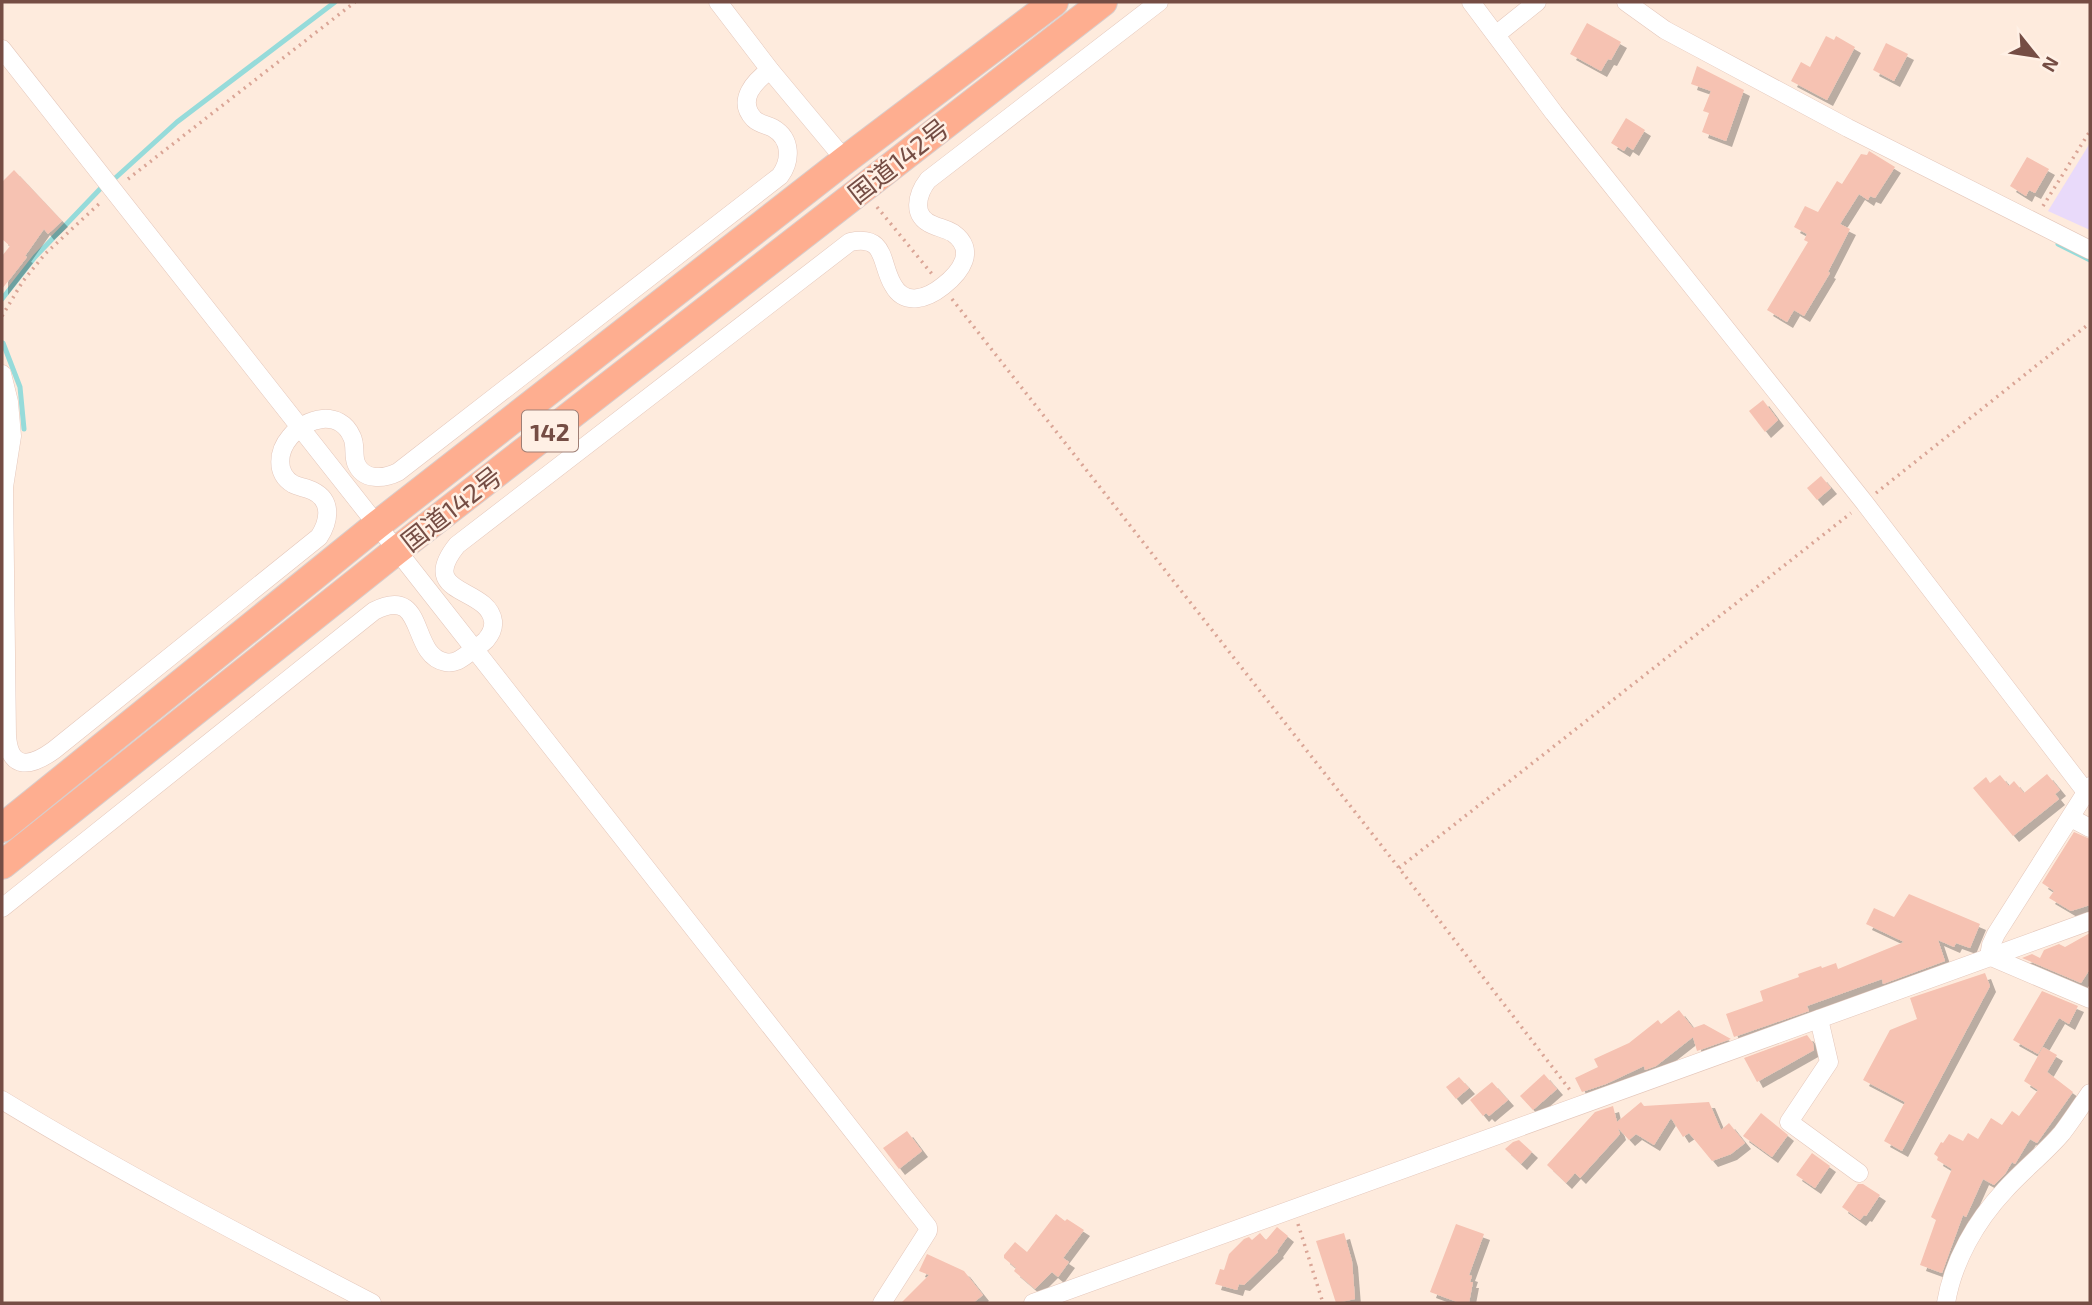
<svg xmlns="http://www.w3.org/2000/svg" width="2092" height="1305" viewBox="0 0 2092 1305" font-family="'Exo 2','Noto Sans JP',sans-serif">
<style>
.education{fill:#e9dafa}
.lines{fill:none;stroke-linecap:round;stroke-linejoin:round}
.stream{stroke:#96dbda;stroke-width:5}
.building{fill:#f6c2b2;filter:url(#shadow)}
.minor-casing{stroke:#e4c7bb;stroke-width:19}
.trunk-casing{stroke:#d8cdcb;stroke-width:30}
.path{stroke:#daa596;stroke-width:3.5;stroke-dasharray:2 5;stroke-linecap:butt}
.minor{stroke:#fff;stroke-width:18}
.trunk{stroke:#feae90;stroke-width:28}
.labels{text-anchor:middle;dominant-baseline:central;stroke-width:5;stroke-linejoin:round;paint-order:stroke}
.shield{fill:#fff0e5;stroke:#9e7e74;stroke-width:2}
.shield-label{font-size:24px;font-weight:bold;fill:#754d44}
.street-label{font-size:26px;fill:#754d44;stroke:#fff0e5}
</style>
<defs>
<filter id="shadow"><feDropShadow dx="6" dy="6" stdDeviation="0" flood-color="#0004"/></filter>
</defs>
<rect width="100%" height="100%" fill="#feebdd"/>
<path class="education" d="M2090 143V230L2048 211Z"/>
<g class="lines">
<g class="stream">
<path d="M112 181 177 122 335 2"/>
<path d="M2058 244 2090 260"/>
<path d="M2 299 35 257 101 188"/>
<path d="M3 343 20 387 24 429"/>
</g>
</g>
<g class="building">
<path d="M1587 23 1621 42 1611 60 1608 59 1601 71 1570 54Z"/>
<path d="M1826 36 1834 40 1836 36 1855 47 1827 100 1791 81 1801 62 1810 67Z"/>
<path d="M1886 43 1908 54 1894 81 1873 70Z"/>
<path d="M1697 66 1744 90 1726 141 1702 132 1709 113 1703 111 1711 91 1691 84Z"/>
<path d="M1626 118 1645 130 1633 150 1627 146 1624 151 1611 143Z"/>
<path d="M1869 151 1895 167 1875 198 1870 196 1868 200 1859 194 1840 224 1850 229 1828 272 1830 273 1804 316 1794 310 1787 322 1767 310 1808 242 1804 240 1807 234 1794 227 1805 206 1818 212 1837 181 1842 184 1861 154 1867 155Z"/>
<path d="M2027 157 2049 169 2035 193 2029 190 2026 196 2010 186Z"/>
<path d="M14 170 62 221 48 234 44 229 25 256 27 257 2 289V256L10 246 2 239V182Z"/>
<path d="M1763 400 1778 420 1765 432 1749 411Z"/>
<path d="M1821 476 1831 488 1817 500 1807 488Z"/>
<path d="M2047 774 2060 790 2055 794 2059 799 2013 836 1973 788 1986 777 1990 783 2000 775 2009 786 2014 781 2024 793Z"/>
<path d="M2074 832 2090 839V905L2071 911 2049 898 2054 891 2042 883Z"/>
<path d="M1909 894 1980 924 1970 948 1956 943 1954 947 1938 940 1945 961 1883 984 1882 979 1807 1006 1809 1011 1734 1037 1726 1014 1763 1001 1760 991 1799 977 1798 974 1821 966 1822 968 1836 963 1838 969 1904 942 1866 924 1874 908 1894 917Z"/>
<path d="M2090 933V969L2081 983 2022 958 2032 954 2040 958 2044 950 2059 944 2065 947Z"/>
<path d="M1985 973 1990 986 1902 1151 1884 1141 1905 1102 1863 1080 1890 1030 1917 1019 1910 998Z"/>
<path d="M2042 991 2078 1006 2069 1024 2059 1018 2038 1054 2013 1040Z"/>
<path d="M1679 1010 1693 1028 1704 1024 1731 1039 1697 1051 1693 1037 1656 1066 1645 1070 1644 1066 1606 1084 1582 1092 1575 1078 1598 1067 1594 1059 1629 1043 1658 1020 1661 1024Z"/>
<path d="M1807 1035 1813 1043 1814 1050 1757 1082 1744 1058Z"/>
<path d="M2043 1047 2057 1055 2047 1072 2073 1092 2037 1143 2030 1139 2015 1164 2012 1162 2005 1174 1994 1185 1983 1179 1966 1217 1963 1215 1942 1273 1920 1265 1936 1220 1931 1217 1952 1169 1937 1160 1938 1157 1934 1154 1941 1142 1943 1143 1949 1134 1963 1141 1968 1133 1978 1139 1991 1118 2002 1125 2012 1111 2019 1116 2038 1090 2024 1081Z"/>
<path d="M1544 1074 1557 1089 1533 1110 1520 1096Z"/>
<path d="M1459 1077 1469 1088 1456 1099 1446 1087Z"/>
<path d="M1492 1082 1508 1100 1489 1116 1486 1113 1483 1116 1470 1100Z"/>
<path d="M1641 1102 1644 1106 1709 1102 1721 1130 1729 1123 1745 1143 1731 1154 1712 1161 1689 1133 1683 1137 1671 1118 1654 1145 1636 1134 1629 1140 1618 1128 1620 1134 1580 1178 1575 1173 1566 1183 1547 1165 1595 1112 1613 1106 1617 1122Z"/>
<path d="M1761 1113 1788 1135 1772 1157 1743 1136Z"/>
<path d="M907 1131 922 1151 899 1169 883 1148Z"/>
<path d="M1519 1140 1532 1152 1521 1164 1505 1149 1513 1142Z"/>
<path d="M1812 1153 1830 1166 1815 1188 1796 1175Z"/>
<path d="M1858 1184H1863L1880 1195 1866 1216 1864 1215 1860 1220 1842 1207Z"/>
<path d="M1056 1214 1065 1221 1067 1219 1084 1230 1063 1258 1069 1262 1058 1277 1052 1272 1035 1289 1014 1271 1016 1268 1004 1258V1255L1015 1242 1027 1252Z"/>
<path d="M1456 1224 1484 1234 1469 1275 1472 1276 1470 1282H1473L1469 1303H1460L1430 1292Z"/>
<path d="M1277 1227 1288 1236 1277 1251 1278 1252 1244 1285 1239 1284 1237 1290 1215 1284 1220 1269 1224 1270 1229 1254 1244 1239 1249 1237 1252 1240 1260 1233 1266 1240Z"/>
<path d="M1344 1233 1352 1261 1355 1299 1336 1303 1316 1241Z"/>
<path d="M927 1254 964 1271 983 1295 973 1303H901L929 1275 919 1271Z"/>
</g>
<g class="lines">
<defs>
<g id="minor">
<path d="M718 2 770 70 845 160"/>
<path d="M1471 2 1554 113 1864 502 2086 792"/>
<path d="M1626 2 1665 30 1848 128 2090 250"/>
<path d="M1497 34 1537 2"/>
<path d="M2 49 377 525 928 1227V1231L923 1239 882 1303"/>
<path d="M2 374 9 402 12 436 4 487 7 736C10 772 32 766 54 750L319 537C329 522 333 501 313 491 307 488 299 487 293 484 275 473 278 451 290 437 306 417 340 409 352 437 356 445 353 455 356 463 363 481 384 479 398 472L780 176C791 161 792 139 773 128 767 125 759 124 754 119 736 100 755 81 770 70"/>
<path d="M2090 786 1996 934 1991 945 1989 956 2090 999"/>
<path d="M2071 818 2090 828"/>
<path d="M2 908 374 611C427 584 409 655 445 662 455 664 461 659 469 653 474 649 481 645 486 640 491 634 494 628 493 621 488 586 416 596 457 545L850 242C887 234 880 264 893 285 905 307 928 298 943 286 961 272 977 250 953 233 946 229 940 228 933 225 911 217 917 194 928 180L1159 2"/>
<path d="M1819 1019 1829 1062 1789 1122 1859 1173"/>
<path d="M2 1100C122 1173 247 1238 372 1303"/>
<path d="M1033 1303 2090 921"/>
<path d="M1946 1303C1953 1261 1976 1221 2005 1190 2023 1170 2045 1153 2062 1133 2072 1120 2081 1106 2090 1093"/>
</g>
<g id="trunk">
<path d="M2 828 377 525 845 160 1054 2"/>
<path d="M2 865 396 551 1103 2"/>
</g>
</defs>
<use href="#minor" class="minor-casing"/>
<use href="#trunk" class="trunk-casing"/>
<g class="path">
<path d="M128 179 355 2"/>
<path d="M2043 206 2090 131"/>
<path d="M877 207 932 274"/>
<path d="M952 299 1399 868 1570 1090"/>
<path d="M2 316 23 281 45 254 101 202"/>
<path d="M1876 493 2090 323"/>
<path d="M1399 868 1851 513"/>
<path d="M1298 1224 1323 1303"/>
</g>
<use href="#minor" class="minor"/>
<use href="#trunk" class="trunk"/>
</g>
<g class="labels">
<rect class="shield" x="522" y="410.5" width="56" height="41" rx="5"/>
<g class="shield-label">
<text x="550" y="431">142</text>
</g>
<g class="street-label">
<text transform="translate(898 160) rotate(-38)">国道142号</text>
<text transform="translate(451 508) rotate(-38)">国道142号</text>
</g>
</g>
<rect width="2092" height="1305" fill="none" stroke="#754d44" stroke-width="7"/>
<g transform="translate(2036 56) rotate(120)" stroke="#fff0e5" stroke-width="5" paint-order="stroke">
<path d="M0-5L12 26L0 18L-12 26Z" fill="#754d44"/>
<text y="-10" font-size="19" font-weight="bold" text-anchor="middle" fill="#754d44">N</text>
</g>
</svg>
